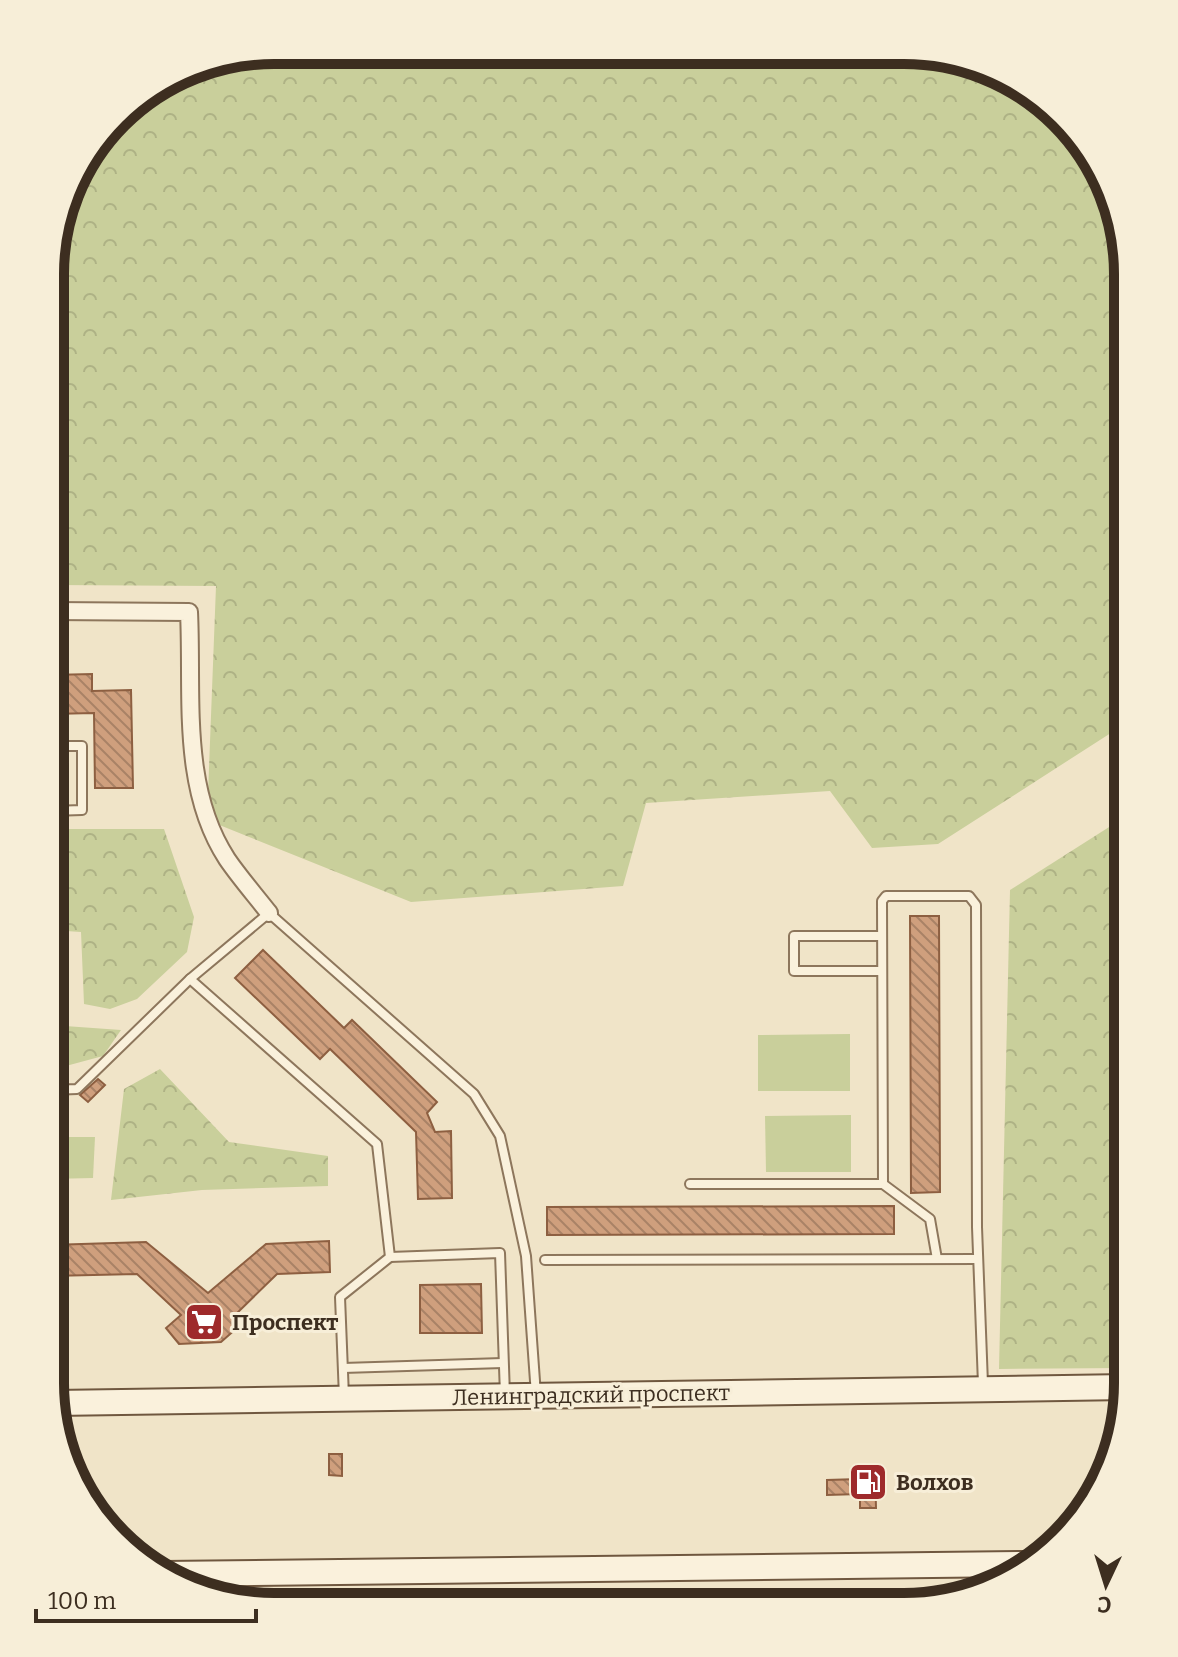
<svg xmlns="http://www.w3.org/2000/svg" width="1178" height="1657" viewBox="0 0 1178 1657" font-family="Bitter,serif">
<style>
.green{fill:#c9cf9b}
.forest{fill:url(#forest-crowns)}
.building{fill:url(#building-back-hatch);stroke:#8d5f41;stroke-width:2}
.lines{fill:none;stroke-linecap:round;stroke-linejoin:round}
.lane-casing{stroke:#8d765c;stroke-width:12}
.street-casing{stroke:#8d765c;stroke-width:20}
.secondary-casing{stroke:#6f573f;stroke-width:28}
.lane{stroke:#faf1dc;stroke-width:8}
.street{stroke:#faf1dc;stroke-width:16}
.secondary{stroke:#faf1dc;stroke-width:24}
.labels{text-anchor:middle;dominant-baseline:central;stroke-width:6;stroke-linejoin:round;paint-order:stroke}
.poi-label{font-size:22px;font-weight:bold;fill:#3d2e20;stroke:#f7eed8;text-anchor:start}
.street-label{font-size:22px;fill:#3d2e20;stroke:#f7eed8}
.rim{fill:none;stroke:#3d2e20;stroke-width:10}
</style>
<defs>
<pattern id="forest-crowns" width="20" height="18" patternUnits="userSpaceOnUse" patternTransform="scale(2)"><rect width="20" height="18" fill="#c9cf9b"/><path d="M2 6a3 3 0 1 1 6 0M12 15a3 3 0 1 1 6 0" fill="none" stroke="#aeb285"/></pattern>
<pattern id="building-back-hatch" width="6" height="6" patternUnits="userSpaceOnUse" patternTransform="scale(2)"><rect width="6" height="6" fill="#cf9f7d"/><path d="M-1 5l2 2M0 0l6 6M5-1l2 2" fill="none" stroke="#a98266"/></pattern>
</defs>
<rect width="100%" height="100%" fill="#f0e4c8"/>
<g class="green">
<path d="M850 1034V1091H758V1035Z"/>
<path d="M851 1115V1172H766L765 1116Z"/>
<path d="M50 1137H95L93 1178 50 1179Z"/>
</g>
<g class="forest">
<path d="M274 50 934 52 1040 96 1105 175 1128 274V722L938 844 872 848 830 791 646 803 623 886 411 902 207 820 216 586 51 585 52 244 80 162 127 105 202 62Z"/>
<path d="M1128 815 1127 1368 999 1369 1010 890Z"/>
<path d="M51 829H164L194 917 187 952 137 999 110 1009 84 1004 81 932 51 930Z"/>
<path d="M51 1025 121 1030 103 1056 51 1070Z"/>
<path d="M160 1069 229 1142 328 1156V1186L202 1190 111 1200 124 1089Z"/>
</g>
<g class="building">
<path d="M92 674V691L131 690 133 788H95L94 713 51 714V675Z"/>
<path d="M910 916H939L940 1192 911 1193Z"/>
<path d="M263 950 344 1028 352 1020 437 1102 427 1113 435 1132 451 1131 452 1198 418 1199 416 1132 330 1049 320 1059 235 978Z"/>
<path d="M98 1079 105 1085 88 1102 80 1095Z"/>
<path d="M894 1206V1234L547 1235V1207Z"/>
<path d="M329 1241 330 1272 277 1274 234 1316 237 1328 221 1342 179 1344 166 1328 181 1315 137 1274 50 1276V1245L146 1242 208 1293 266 1244Z"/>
<path d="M481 1284 482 1333H420V1285Z"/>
<path d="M329 1454H342V1476L329 1475Z"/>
<path d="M860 1470H875L876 1508H860V1494L827 1495V1480L860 1479Z"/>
</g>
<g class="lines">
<defs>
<g id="lane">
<path d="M51 811 82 810V746H51"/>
<path d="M882 936H794V971H882"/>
<path d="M51 969 58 970"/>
<path d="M190 979 269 913 474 1094 500 1136 526 1256 536 1395"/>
<path d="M51 1090 77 1089 190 979 377 1144 390 1257 340 1297 344 1397"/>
<path d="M690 1184H883L930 1219 937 1259"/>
<path d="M883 1184 882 901 886 896H969L976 905 977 1227 983 1384"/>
<path d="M390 1257 500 1253 505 1395"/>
<path d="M545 1260 978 1259"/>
<path d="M343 1368 503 1363"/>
</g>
<path id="street" d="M51 611 189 612C193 694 180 787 227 859 240 878 255 895 269 913"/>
<g id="secondary">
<path d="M55 1403 1127 1387"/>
<path d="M163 1574 1026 1564"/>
</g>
</defs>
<use href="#lane" class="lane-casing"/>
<use href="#street" class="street-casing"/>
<use href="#secondary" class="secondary-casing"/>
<use href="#lane" class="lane"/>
<use href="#street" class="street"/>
<use href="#secondary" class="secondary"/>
</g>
<defs>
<symbol id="supermarket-square" viewBox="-11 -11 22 22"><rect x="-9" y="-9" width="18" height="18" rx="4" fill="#9e2a2b" stroke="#f7eed8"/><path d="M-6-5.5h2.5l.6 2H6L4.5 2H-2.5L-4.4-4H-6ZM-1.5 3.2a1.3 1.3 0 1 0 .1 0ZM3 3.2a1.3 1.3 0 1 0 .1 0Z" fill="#fff"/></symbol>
<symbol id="fuel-square" viewBox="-11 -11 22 22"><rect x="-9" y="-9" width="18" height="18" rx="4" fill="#9e2a2b" stroke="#f7eed8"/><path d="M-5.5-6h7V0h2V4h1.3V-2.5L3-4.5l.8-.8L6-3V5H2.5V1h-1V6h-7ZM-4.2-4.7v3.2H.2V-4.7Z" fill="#fff"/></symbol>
</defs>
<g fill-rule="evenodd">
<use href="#supermarket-square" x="182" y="1300" width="44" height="44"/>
<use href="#fuel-square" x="846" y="1460" width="44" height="44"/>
</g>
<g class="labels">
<g class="poi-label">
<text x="232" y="1322">Проспект</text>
<text x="896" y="1482">Волхов</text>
</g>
<g class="street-label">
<text transform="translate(591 1395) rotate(-1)">Ленинградский проспект</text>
</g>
</g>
<path d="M0 0H1178V1657H0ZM274 64H904A210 210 0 0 1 1114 274V1383A210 210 0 0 1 904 1593H274A210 210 0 0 1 64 1383V274A210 210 0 0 1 274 64Z" fill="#f7eed8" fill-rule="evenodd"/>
<path class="rim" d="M274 64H904A210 210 0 0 1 1114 274V1383A210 210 0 0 1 904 1593H274A210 210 0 0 1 64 1383V274A210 210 0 0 1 274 64Z"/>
<g transform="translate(1106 1585) rotate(184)" stroke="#f7eed8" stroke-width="6" paint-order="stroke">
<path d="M0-6L14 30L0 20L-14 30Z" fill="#3d2e20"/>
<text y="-12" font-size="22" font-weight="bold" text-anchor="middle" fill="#3d2e20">С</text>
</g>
<path d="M36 1609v12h220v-12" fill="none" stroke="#3d2e20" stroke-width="4"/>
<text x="48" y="1609" font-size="24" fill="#3d2e20" stroke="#f7eed8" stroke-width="6" paint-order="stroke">100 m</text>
</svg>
